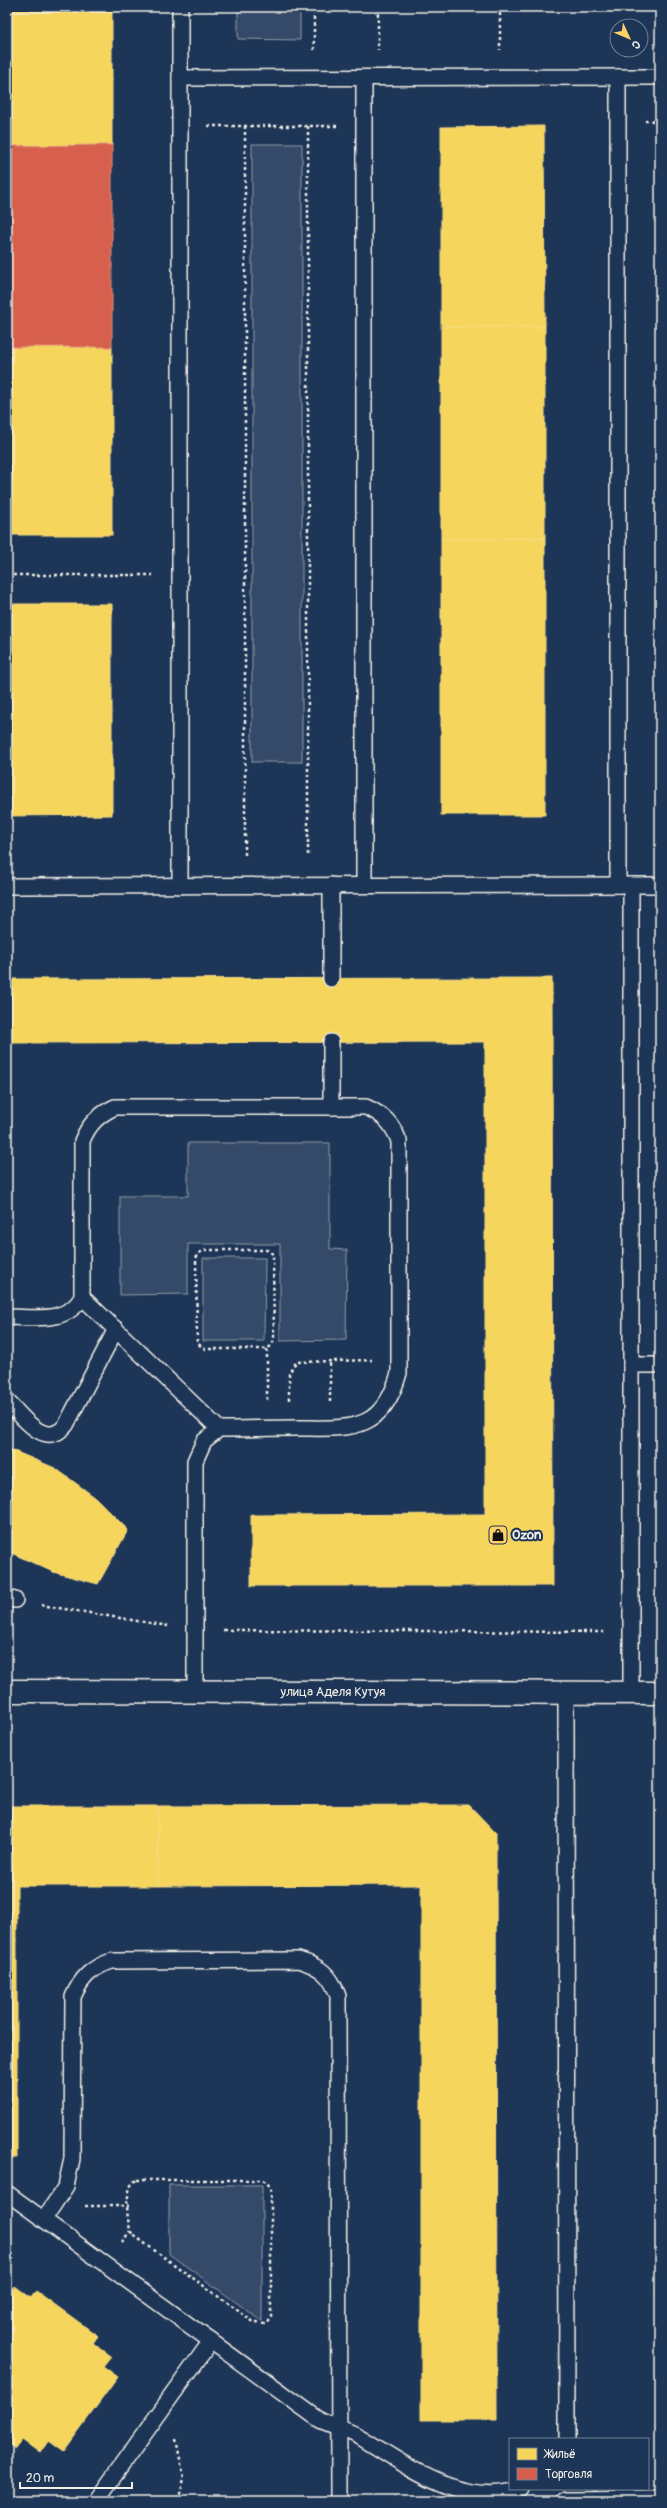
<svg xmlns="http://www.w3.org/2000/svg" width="667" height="2508" viewBox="0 0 667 2508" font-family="Pangolin,sans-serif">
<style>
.built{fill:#2a4060}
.green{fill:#354a67;stroke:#949ea8}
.homes{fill:#f6d55c;stroke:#f5dd86}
.shops{fill:#d6604d;stroke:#df8c7c}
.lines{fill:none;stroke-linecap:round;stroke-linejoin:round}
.service-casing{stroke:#f4f1e8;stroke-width:18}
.minor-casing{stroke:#f4f1e8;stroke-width:25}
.path{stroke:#f4f1e8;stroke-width:2.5;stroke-dasharray:3 3;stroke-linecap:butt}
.service{stroke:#1d3557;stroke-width:15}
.minor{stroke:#1d3557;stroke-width:22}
.labels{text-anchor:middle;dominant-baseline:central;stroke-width:4;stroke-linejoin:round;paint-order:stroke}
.poi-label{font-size:13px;font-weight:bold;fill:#f4f1e8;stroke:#1d3557;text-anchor:start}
.street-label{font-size:13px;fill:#f4f1e8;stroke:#1d3557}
</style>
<rect width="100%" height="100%" fill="#1d3557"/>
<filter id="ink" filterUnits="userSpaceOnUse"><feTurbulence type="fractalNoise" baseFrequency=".025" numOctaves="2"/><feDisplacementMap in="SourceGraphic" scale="8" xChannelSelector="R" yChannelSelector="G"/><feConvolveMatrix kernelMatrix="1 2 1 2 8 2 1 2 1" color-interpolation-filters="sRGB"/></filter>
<g filter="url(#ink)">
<rect class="built" x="655" y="1776" width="5" height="519"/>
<g class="green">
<path d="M238 7H300V40L238 39Z"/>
<rect x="252" y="144" width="50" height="618"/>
<path d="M188 1143H330V1249L347 1250 346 1340 280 1341V1244H188V1294L120 1295V1196H188Z"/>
<path d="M203 1258H265L264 1341H203Z"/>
<path d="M169 2185H262V2321L169 2254Z"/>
</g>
<g class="homes">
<path d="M7 7H112V145L7 146Z"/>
<path d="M544 126 545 327H441V127Z"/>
<path d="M441 327H545V538L441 539Z"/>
<rect x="7" y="347" width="105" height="188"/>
<path d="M545 538V815H441V539Z"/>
<path d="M7 604H112V815L7 816Z"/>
<path d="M552 978 553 1586H251V1515L485 1514V1042L9 1043V1288H7V979Z"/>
<path d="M7 1448 55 1468 96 1498 128 1530 98 1584 53 1572 7 1551Z"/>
<path d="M469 1805 496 1833 497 2420H421V1885L158 1886V1806Z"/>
<path d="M7 1806H158V1886H17V2158H7Z"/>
<path d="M15 2286 31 2298 36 2291 98 2336 93 2343 111 2356 103 2366 118 2377 64 2451 49 2440 40 2453 22 2440 15 2449 7 2443V2296Z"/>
</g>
<path class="shops" d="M112 145V347H7V146Z"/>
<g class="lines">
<defs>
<g id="service">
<path d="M180 7V886"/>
<path d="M618 77V885"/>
<path d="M180 78 660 77"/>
<path d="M364 78V885"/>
<path d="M7 886 660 885"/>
<path d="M331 979V885"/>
<path d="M331 1107V1042"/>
<path d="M82 1297 219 1429"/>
<path d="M7 1317C34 1317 67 1324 82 1297V1141C89 1124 98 1115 115 1107H366C384 1115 392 1123 399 1141V1373C382 1434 349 1428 296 1428 270 1428 245 1429 219 1429L204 1441 195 1461V1691"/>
<path d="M631 1365H660"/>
<path d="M7 1401C23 1417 45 1450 66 1425L116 1329"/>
<path d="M7 1598 15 1600"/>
<path d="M566 1693 567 2439"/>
<path d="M631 1693V885"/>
<path d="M7 2193 321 2421C334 2427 348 2430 360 2437 408 2466 462 2508 521 2489"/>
<path d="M44 2219 66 2186 72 2159 73 1997C81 1978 92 1967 112 1961L298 1960C320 1966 331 1975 338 1996L339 2501"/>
<path d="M96 2501 211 2341"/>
<path d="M565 2501 567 2499 660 2498"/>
</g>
<path id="minor" d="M7 1691 660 1693"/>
</defs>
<use href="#service" class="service-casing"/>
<use href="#minor" class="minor-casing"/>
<g class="path">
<path d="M378 7V50"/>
<path d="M500 7V50"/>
<path d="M314 50V7"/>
<path d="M645 121H660"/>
<path d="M208 126H337"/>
<path d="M245 126V857"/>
<path d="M308 126V857"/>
<path d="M7 575H153"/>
<path d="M205 1250H267L273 1254 274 1340 271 1346 267 1349H205L197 1343 196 1258 199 1253Z"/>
<path d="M267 1349V1400"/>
<path d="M289 1400V1373L296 1362 372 1360"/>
<path d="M330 1402V1360"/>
<path d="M41 1605 168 1626"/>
<path d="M223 1630 604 1632"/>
<path d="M137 2180H261L267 2182 271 2190V2317L266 2324 255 2323 132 2234C126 2222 125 2192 133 2182Z"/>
<path d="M85 2206H129"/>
<path d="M122 2242 130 2231"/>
<path d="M176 2439 184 2479 178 2501"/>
</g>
<use href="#service" class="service"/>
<use href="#minor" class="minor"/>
</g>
</g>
<defs>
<symbol id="shop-square" viewBox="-11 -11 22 22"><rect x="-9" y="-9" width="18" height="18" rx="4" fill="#ffd166" stroke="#1d3557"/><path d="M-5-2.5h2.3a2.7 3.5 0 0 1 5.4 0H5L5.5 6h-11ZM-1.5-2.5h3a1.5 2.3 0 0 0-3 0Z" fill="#111"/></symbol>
</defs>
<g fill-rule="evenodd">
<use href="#shop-square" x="487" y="1524" width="22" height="22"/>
</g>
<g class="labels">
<g class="poi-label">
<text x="512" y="1535">Ozon</text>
</g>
<g class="street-label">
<text x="333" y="1692">улица Аделя Кутуя</text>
</g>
</g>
<rect width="667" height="2508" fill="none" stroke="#1d3557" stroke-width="24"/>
<rect x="12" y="12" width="643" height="2484" fill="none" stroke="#f4f1e8" stroke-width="1.5" filter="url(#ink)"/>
<rect x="509" y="2438" width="140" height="52" fill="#1d3557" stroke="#738091"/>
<rect x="517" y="2448" width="20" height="12" fill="#f6d55c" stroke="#738091"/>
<text x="545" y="2458" font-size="12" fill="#f4f1e8">Жильё</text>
<rect x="517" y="2468" width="20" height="12" fill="#d6604d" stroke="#738091"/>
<text x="545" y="2478" font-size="12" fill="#f4f1e8">Торговля</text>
<g transform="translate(629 38) rotate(134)"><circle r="19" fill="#1d3557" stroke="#738091"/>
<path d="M0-3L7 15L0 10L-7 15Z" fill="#ffd166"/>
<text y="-6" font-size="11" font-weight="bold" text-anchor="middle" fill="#f4f1e8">С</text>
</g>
<path d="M20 2482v6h112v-6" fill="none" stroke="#f4f1e8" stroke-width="2"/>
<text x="26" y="2482" font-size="12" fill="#f4f1e8" stroke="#1d3557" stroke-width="3" paint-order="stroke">20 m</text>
</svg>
